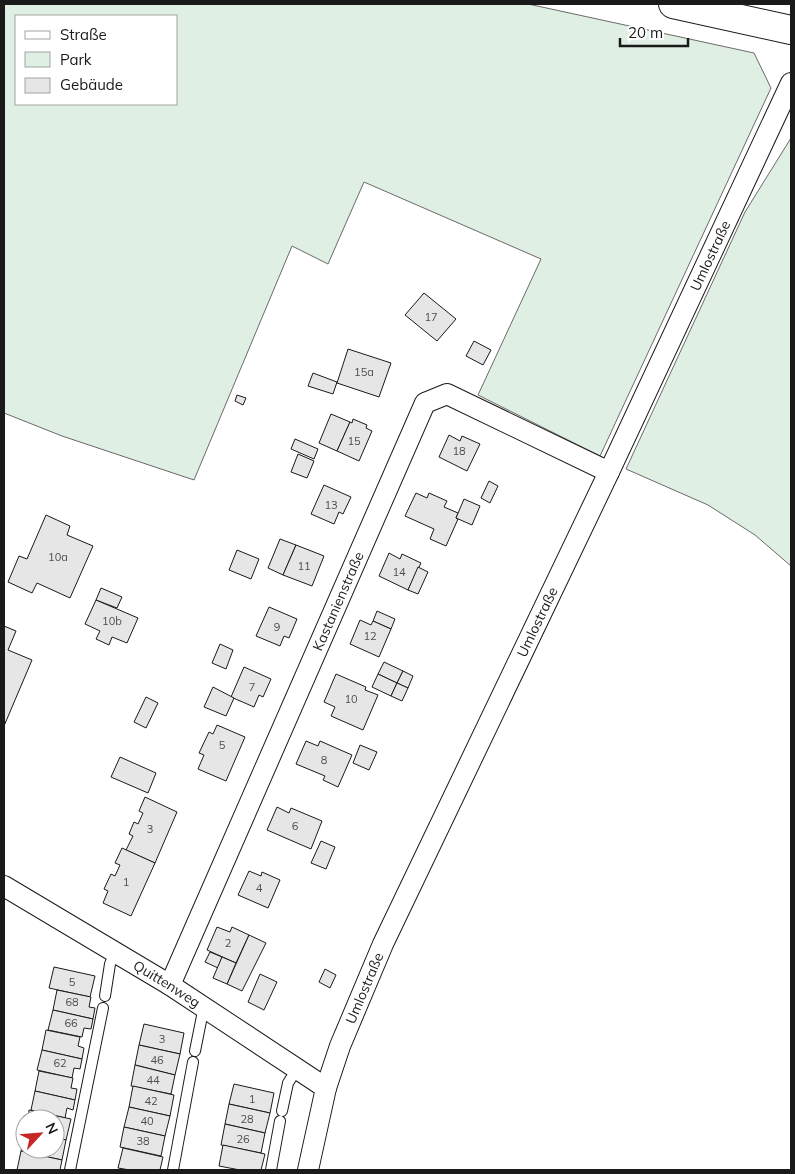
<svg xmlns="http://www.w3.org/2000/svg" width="795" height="1174" viewBox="0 0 795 1174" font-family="Mulish,sans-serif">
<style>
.green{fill:#e0efe3;stroke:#6a6a6a;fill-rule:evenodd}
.building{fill:#e6e6e6;stroke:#1a1a1a}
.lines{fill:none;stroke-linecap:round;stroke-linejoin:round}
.lane-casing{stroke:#1a1a1a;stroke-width:12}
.street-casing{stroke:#1a1a1a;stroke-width:22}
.secondary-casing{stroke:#1a1a1a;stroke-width:30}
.lane{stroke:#fff;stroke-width:10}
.street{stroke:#fff;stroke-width:20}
.secondary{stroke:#fff;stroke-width:28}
.labels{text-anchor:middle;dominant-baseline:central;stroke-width:4;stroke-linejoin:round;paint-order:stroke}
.number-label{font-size:11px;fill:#4d4d4d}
.street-label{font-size:14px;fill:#1a1a1a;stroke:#fff}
</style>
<rect width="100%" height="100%" fill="#fff"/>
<g class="green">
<path d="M4 4H528L754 53 771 88 600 456 478 395 541 259 364 182 328 264 292 246 194 480 62 436 4 413ZM16 16H176V104H16Z"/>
<path d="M791 138V566L755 535 708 505 626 469 745 212Z"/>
</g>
<g class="building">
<path d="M424 293 456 319 437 341 405 315Z"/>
<path d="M474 341 491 350 483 365 466 356Z"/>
<path d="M348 349 391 363 379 397 337 383Z"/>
<path d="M313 373 337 382 333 394 308 386Z"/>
<path d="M237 395 246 398 243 405 235 401Z"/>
<path d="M331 414 350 422 337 451 319 443Z"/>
<path d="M353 419 367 425 366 428 372 431 359 461 337 451 350 422 352 423Z"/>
<path d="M449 435 460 441 462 436 480 444 467 471 439 457Z"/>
<path d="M295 439 318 449 314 459 291 449Z"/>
<path d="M298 454 314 461 307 478 291 472Z"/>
<path d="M489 481 498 486 490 503 481 498Z"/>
<path d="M324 485 351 497 343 514 339 512 334 524 311 514Z"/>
<path d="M416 493 427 498 429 493 447 501 444 507 458 513 456 518 458 519 446 546 430 539 434 529 405 516Z"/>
<path d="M464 499 480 506 472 525 456 518Z"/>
<path d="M46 515 70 526 67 535 93 546 70 598 37 583 32 593 8 582 19 556 27 559Z"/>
<path d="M280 539 296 545 283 575 268 568Z"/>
<path d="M296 545 324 556 312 586 283 575Z"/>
<path d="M237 550 259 559 251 579 229 570Z"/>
<path d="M389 553 400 559 402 554 421 563 408 590 379 576Z"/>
<path d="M418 567 428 572 418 594 408 590Z"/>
<path d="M101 588 122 597 117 608 96 600Z"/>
<path d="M96 600 138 618 127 643 112 637 109 645 96 639 100 631 85 624Z"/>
<path d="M269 607 297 619 289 638 284 636 280 646 256 636Z"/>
<path d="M377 611 395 619 391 629 373 621Z"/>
<path d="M360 620 371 625 373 621 391 629 379 657 350 644Z"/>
<path d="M4 626 16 631 8 650 32 660 4 726Z"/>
<path d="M220 644 233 650 226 669 212 663Z"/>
<path d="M384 662 403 671 397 683 378 674Z"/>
<path d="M244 667 271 679 263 697 259 695 254 707 231 697Z"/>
<path d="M403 671 413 676 408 688 397 683Z"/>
<path d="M336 674 366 687 365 690 378 695 363 730 331 716 335 707 324 702Z"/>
<path d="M378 674 397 683 391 696 372 687Z"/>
<path d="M397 683 408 688 402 701 391 696Z"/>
<path d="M213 687 234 698 226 716 204 707Z"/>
<path d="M146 697 158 703 146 728 134 722Z"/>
<path d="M217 725 245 737 226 781 198 769 204 755 199 753 209 732 213 734Z"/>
<path d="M306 741 318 746 320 741 352 755 338 787 323 780 325 776 296 764Z"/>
<path d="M360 745 377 752 369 770 353 763Z"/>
<path d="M120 757 156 773 148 793 111 777Z"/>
<path d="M145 797 177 812 155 863 126 850 133 836 129 834 134 822 138 824 143 813 139 811Z"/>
<path d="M277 807 289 813 291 808 322 821 311 849 267 830Z"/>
<path d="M321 841 335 847 326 869 311 863Z"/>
<path d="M122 848 155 863 131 916 103 903 108 891 104 889 111 874 115 876 120 865 115 863Z"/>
<path d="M249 871 261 876 262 872 280 880 268 908 238 895Z"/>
<path d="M217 927 230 932 232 927 249 935 236 963 207 950Z"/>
<path d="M249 935 266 943 242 991 227 984Z"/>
<path d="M210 952 222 957 218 968 205 962Z"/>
<path d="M222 957 236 963 227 984 213 978Z"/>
<path d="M54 967 95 976 90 997 49 988Z"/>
<path d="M325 969 336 975 330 988 319 982Z"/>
<path d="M260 974 277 982 264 1010 248 1002Z"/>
<path d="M57 990 91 997 89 1007 95 1008 93 1019 53 1010Z"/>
<path d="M53 1010 93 1019 91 1029 84 1028 82 1037 48 1030Z"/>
<path d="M144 1024 184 1033 180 1054 139 1045Z"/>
<path d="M46 1030 80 1037 78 1046 84 1048 82 1059 42 1050Z"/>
<path d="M139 1045 180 1054 175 1075 135 1065Z"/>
<path d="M42 1050 82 1059 80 1069 74 1068 72 1078 37 1070Z"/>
<path d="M135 1065 175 1075 171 1094 131 1086Z"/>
<path d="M39 1071 73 1078 71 1088 77 1089 75 1100 35 1091Z"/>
<path d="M234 1084 274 1093 270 1113 229 1104Z"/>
<path d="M133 1086 174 1095 170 1116 129 1107Z"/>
<path d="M35 1091 75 1100 73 1110 67 1108 65 1118 31 1110Z"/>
<path d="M229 1104 270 1113 265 1133 225 1124Z"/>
<path d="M129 1107 170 1116 165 1136 124 1127Z"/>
<path d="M29 1110 71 1119 66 1140 55 1137V1119H28Z"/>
<path d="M225 1124 265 1133 261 1153 221 1145Z"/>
<path d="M124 1127 165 1136 161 1156 120 1147Z"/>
<path d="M25 1132V1149H55V1137L66 1140 62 1160 21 1151Z"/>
<path d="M223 1145 265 1154 261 1170H240L219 1166Z"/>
<path d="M123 1148 163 1157 160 1170H130L118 1168Z"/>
<path d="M21 1151 62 1160 60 1170H17Z"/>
</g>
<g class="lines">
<defs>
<g id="lane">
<path d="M105 996 110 964 115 952"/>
<path d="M195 1051 202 1016 206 1009"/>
<path d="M282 1111 288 1083 297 1069"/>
<path d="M70 1170 103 1008"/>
<path d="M173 1170 193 1062"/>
<path d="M271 1170 280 1121"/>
</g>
<g id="street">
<path id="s1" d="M4 886 170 985 326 1088"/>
<path id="s2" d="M170 985 425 403 447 394 609 472"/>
<path id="s3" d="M308 1170 326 1088 340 1046 383 944 609 472 791 83"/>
</g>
<path id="secondary" d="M673 4 791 30"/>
</defs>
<use href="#lane" class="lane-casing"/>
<use href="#street" class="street-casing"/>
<use href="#secondary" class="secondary-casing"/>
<use href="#lane" class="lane"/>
<use href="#street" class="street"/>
<use href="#secondary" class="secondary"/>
</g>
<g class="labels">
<g class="number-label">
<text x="431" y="317">17</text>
<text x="364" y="372">15a</text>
<text x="354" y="441">15</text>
<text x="459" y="451">18</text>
<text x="331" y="505">13</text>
<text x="58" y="557">10a</text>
<text x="304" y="566">11</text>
<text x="399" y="572">14</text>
<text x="112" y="621">10b</text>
<text x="277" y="627">9</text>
<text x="370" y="636">12</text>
<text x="252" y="687">7</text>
<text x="351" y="699">10</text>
<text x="222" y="745">5</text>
<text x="324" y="760">8</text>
<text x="295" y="826">6</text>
<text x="150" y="829">3</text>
<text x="126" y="882">1</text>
<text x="259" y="888">4</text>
<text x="228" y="943">2</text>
<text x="72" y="982">5</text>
<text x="72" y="1002">68</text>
<text x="71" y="1023">66</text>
<text x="162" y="1039">3</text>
<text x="157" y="1060">46</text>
<text x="60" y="1063">62</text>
<text x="153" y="1080">44</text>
<text x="252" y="1099">1</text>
<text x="151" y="1101">42</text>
<text x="247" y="1119">28</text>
<text x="147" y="1121">40</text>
<text x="243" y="1139">26</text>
<text x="143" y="1141">38</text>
</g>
<g class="street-label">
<text stroke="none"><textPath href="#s3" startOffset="1001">Umlostraße</textPath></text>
<text stroke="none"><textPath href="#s2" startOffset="419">Kastanienstraße</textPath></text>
<text stroke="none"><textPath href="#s3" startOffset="596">Umlostraße</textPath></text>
<text stroke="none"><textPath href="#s1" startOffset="190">Quittenweg</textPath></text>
<text stroke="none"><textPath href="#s3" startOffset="191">Umlostraße</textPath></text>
</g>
</g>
<rect width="795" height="1174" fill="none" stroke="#1a1a1a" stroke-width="10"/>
<rect x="15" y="15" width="162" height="90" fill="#ffffff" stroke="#a3a3a3"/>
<rect x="25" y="31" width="25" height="8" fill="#ffffff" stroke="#a3a3a3"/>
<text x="60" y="40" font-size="15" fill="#1a1a1a">Straße</text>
<rect x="25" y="52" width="25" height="15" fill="#e0efe3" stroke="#a3a3a3"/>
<text x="60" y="65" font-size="15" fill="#1a1a1a">Park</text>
<rect x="25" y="78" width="25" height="15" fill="#e6e6e6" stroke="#a3a3a3"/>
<text x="60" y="90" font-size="15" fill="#1a1a1a">Gebäude</text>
<g transform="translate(40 1134) rotate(64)"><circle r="24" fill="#ffffff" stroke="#a3a3a3"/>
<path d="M0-4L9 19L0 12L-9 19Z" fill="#c62828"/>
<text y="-8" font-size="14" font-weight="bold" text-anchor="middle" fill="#1a1a1a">N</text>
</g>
<path d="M620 38v8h68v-8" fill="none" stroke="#1a1a1a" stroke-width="2.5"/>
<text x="628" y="38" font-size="15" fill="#1a1a1a" stroke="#ffffff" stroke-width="4" paint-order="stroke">20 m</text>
</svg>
